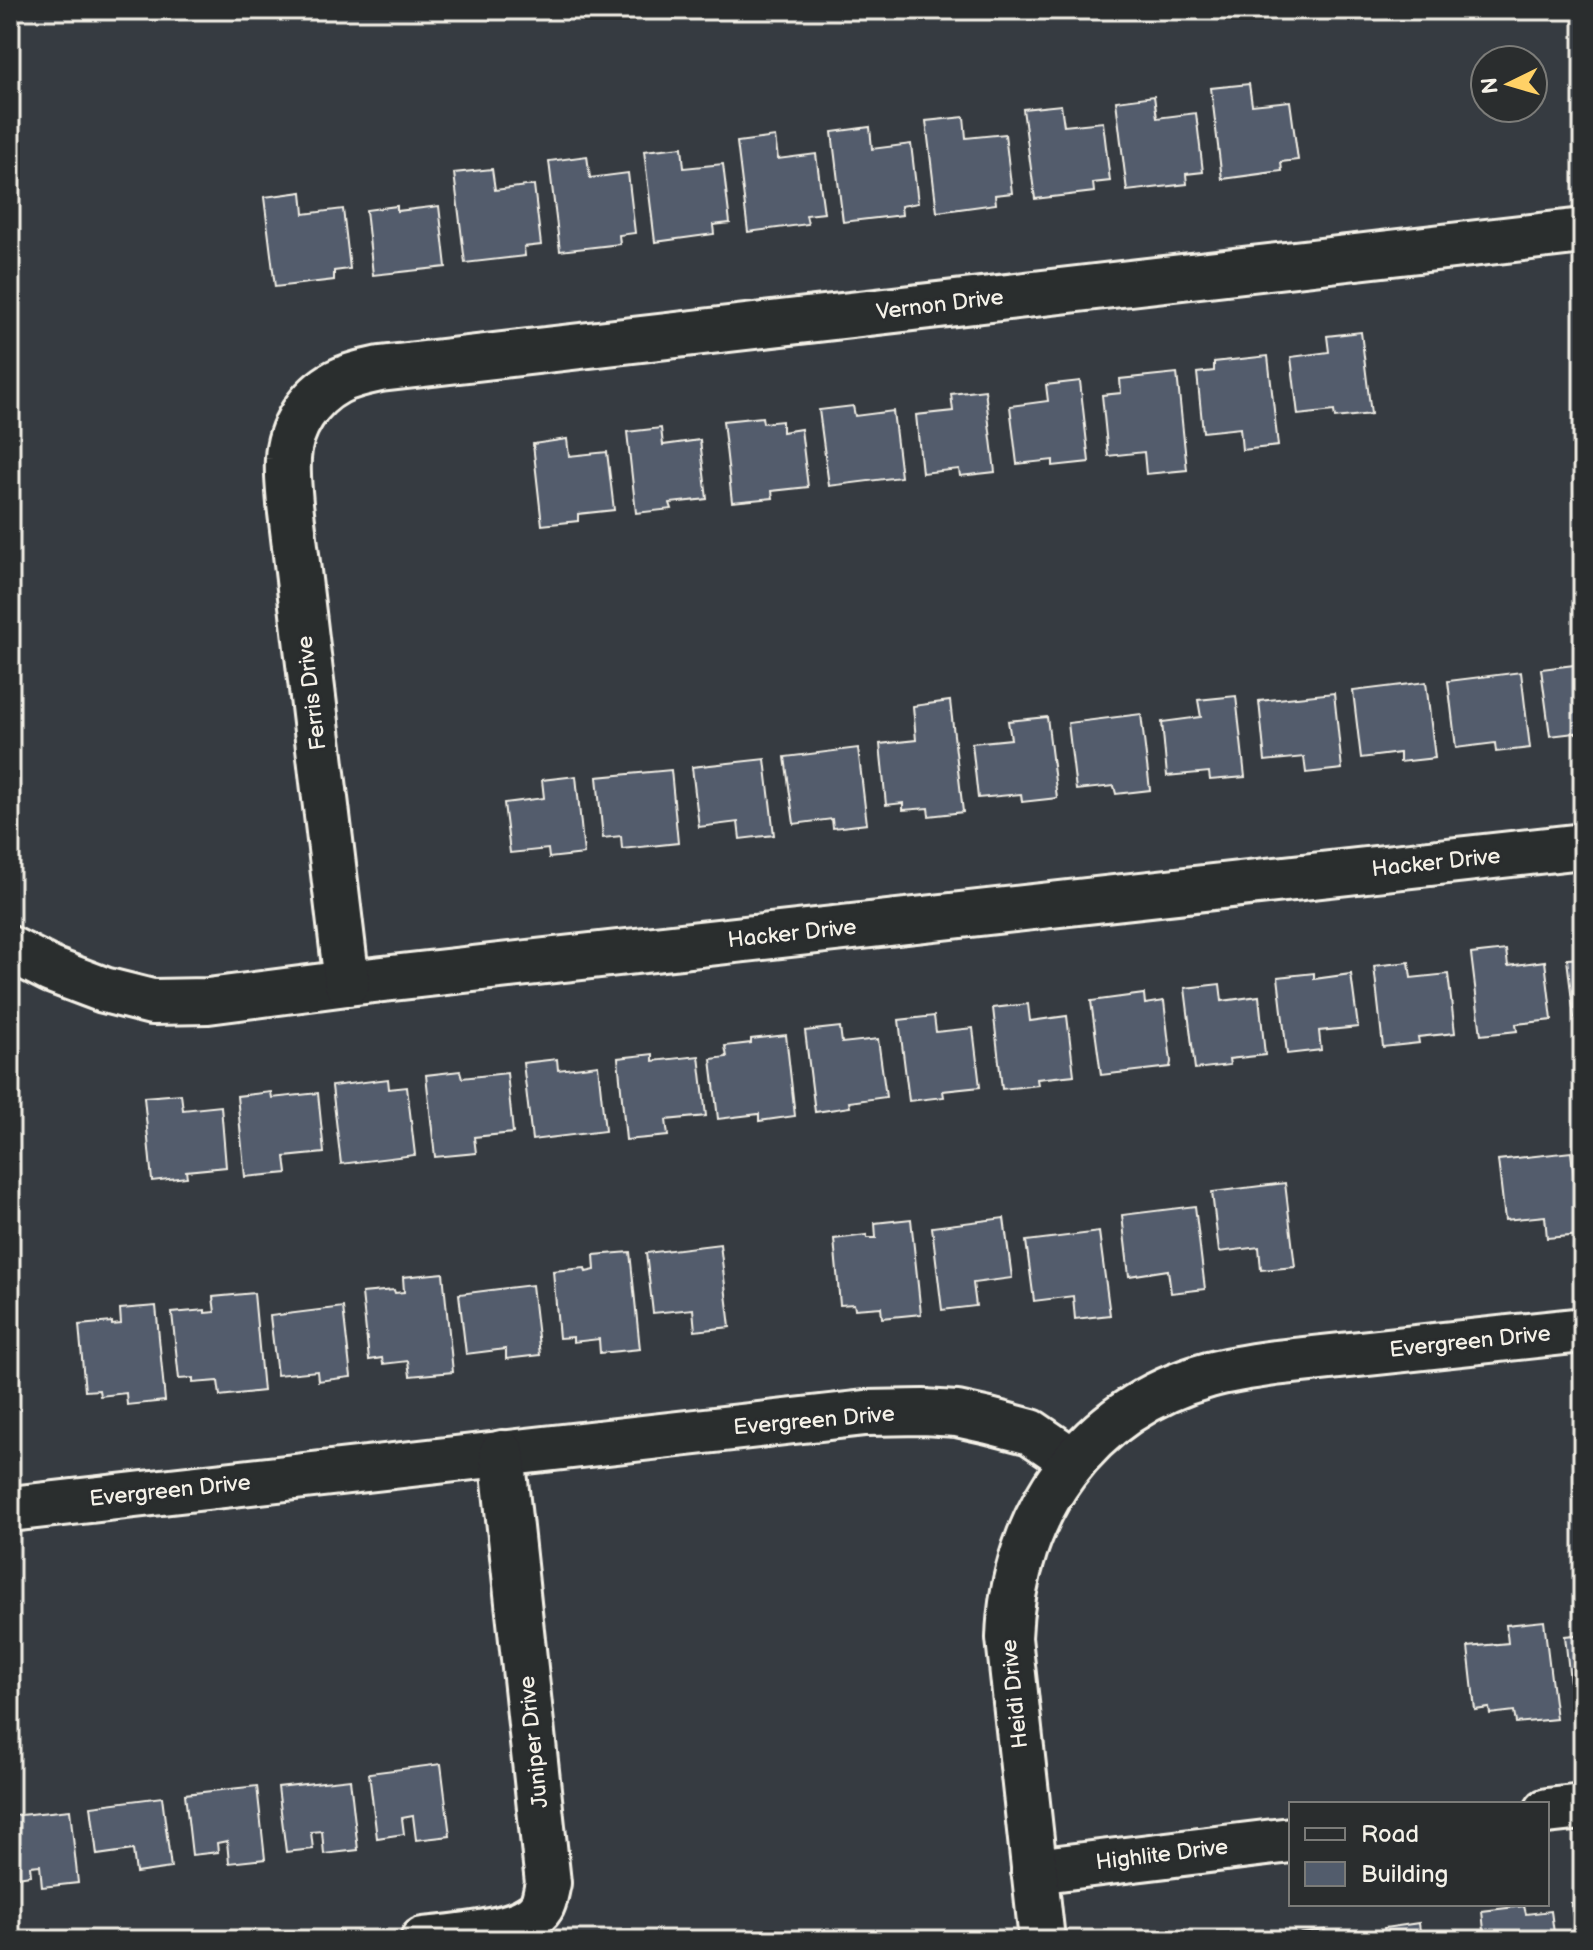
<svg xmlns="http://www.w3.org/2000/svg" width="1593" height="1950" viewBox="0 0 1593 1950" font-family="'Balsamiq Sans',sans-serif">
<style>
.building{fill:#525c6c;stroke:#f4f1e8;stroke-width:2}
.lines{fill:none;stroke-linecap:round;stroke-linejoin:round}
.minor-casing{stroke:#f4f1e8;stroke-width:50}
.minor{stroke:#2a2d2e;stroke-width:44}
.labels{text-anchor:middle;dominant-baseline:central;stroke-width:6;stroke-linejoin:round;paint-order:stroke}
.street-label{font-size:22px;fill:#f4f1e8;stroke:#2a2d2e}
</style>
<rect width="100%" height="100%" fill="#363b41"/>
<filter id="ink" filterUnits="userSpaceOnUse"><feTurbulence type="fractalNoise" baseFrequency=".0125" numOctaves="2"/><feDisplacementMap in="SourceGraphic" scale="16" xChannelSelector="R" yChannelSelector="G"/><feConvolveMatrix kernelMatrix="1 2 1 2 8 2 1 2 1" color-interpolation-filters="sRGB"/></filter>
<g filter="url(#ink)">
<g class="building">
<path d="M1249 84 1252 105 1290 101 1298 160 1281 162 1282 171 1222 179 1211 88Z"/>
<path d="M1154 96 1157 118 1196 113 1203 172 1186 174 1187 184 1127 191 1116 101Z"/>
<path d="M1061 105 1064 126 1103 122 1110 181 1093 183 1094 192 1035 199 1023 109Z"/>
<path d="M964 117 966 138 1005 134 1012 193 995 195 996 204 937 212 926 121Z"/>
<path d="M870 127 872 149 911 144 918 203 901 206 902 215 843 222 832 132Z"/>
<path d="M775 137 778 159 816 154 824 213 806 215 808 224 748 232 737 142Z"/>
<path d="M682 147 684 168 723 164 730 223 713 225 714 234 655 242 644 151Z"/>
<path d="M587 156 590 178 628 173 635 233 619 235 620 244 560 251 549 161Z"/>
<path d="M492 169 495 190 534 185 541 245 524 247 525 256 465 263 454 173Z"/>
<path d="M302 192 304 214 343 209 350 269 334 271V280L275 287 264 197Z"/>
<path d="M397 206V211L439 206 446 267 373 275 366 210Z"/>
<path d="M1361 332 1371 414 1335 418 1334 411 1298 415 1291 357 1329 352 1327 336Z"/>
<path d="M1268 356 1278 446 1242 450 1240 428 1203 432 1197 373 1214 371V362Z"/>
<path d="M1177 373 1187 470 1146 474 1144 452 1108 456 1102 395 1121 393 1120 379Z"/>
<path d="M1080 381 1089 462 1053 466V460L1017 464 1010 406 1048 401 1046 385Z"/>
<path d="M985 390 995 472 960 476 959 469 922 473 916 415 953 411 951 394Z"/>
<path d="M853 406 855 416 893 411 901 477 829 486 819 410Z"/>
<path d="M762 417 763 423 782 421V432L801 429 808 487 772 491 773 498 732 502 723 421Z"/>
<path d="M661 428 663 445 700 440 707 499 670 503 672 509 636 513 627 432Z"/>
<path d="M567 439 569 456 607 452 614 510 578 514V521L542 525 533 444Z"/>
<path d="M1583 664V732L1550 736 1541 669Z"/>
<path d="M1521 672 1530 748 1496 752 1495 743 1456 748 1448 681Z"/>
<path d="M1426 682 1435 758 1400 762V753L1361 758 1353 691Z"/>
<path d="M1334 693 1342 769 1306 773 1304 757 1265 761 1259 701Z"/>
<path d="M1236 696 1245 777 1210 780 1209 772 1167 776 1162 722 1201 717 1198 700Z"/>
<path d="M950 701 963 812 929 816 928 808 903 810V803L886 805 880 744 916 740 913 706Z"/>
<path d="M1141 714 1150 790 1116 794 1114 786 1076 790 1068 723Z"/>
<path d="M1047 717 1057 798 1022 802 1021 794 978 798 972 743 1011 739 1008 721Z"/>
<path d="M858 748 867 824 833 828 832 819 794 824 785 757Z"/>
<path d="M765 759 774 835 740 839 738 822 699 827 692 767Z"/>
<path d="M671 770 678 843 622 849 621 836 603 838 597 777Z"/>
<path d="M576 776 584 854 549 858 548 849 510 853 504 803 544 798 542 780Z"/>
<path d="M1506 950 1508 966 1545 961 1552 1020 1516 1024 1517 1031 1481 1035 1471 954Z"/>
<path d="M1583 958V1017L1574 1018 1567 959Z"/>
<path d="M1409 962 1411 978 1448 974 1455 1033 1418 1037 1419 1043 1383 1047 1374 966Z"/>
<path d="M1314 973V979L1351 974 1358 1027 1319 1031 1321 1050 1287 1054 1278 977Z"/>
<path d="M1220 984 1222 1001 1259 996 1265 1055 1229 1059 1230 1065 1195 1069 1185 988Z"/>
<path d="M1144 994 1145 1004 1164 1001 1171 1062 1170 1067 1101 1075 1091 1001Z"/>
<path d="M1028 1004 1030 1021 1067 1016 1074 1075 1037 1079 1038 1085 1002 1089 993 1008Z"/>
<path d="M934 1016 936 1032 973 1028 980 1087 943 1091 944 1097 909 1101 899 1020Z"/>
<path d="M840 1027 842 1043 878 1039 886 1097 849 1102 850 1107 815 1112 805 1031Z"/>
<path d="M786 1035 795 1116 759 1121V1114L718 1119 711 1059 727 1057 725 1046 751 1043V1039Z"/>
<path d="M653 1054V1061L699 1056 706 1116 666 1120 668 1136 626 1140 618 1058Z"/>
<path d="M557 1059 558 1070 598 1065 605 1131 532 1140 523 1063Z"/>
<path d="M460 1071 462 1078 507 1073 513 1133 474 1137 476 1153 435 1157 426 1075Z"/>
<path d="M388 1079 389 1089 407 1087 415 1155 341 1164 332 1086Z"/>
<path d="M271 1092 272 1098 318 1093 324 1153 285 1157 287 1173 245 1177 237 1096Z"/>
<path d="M181 1094 183 1110 221 1106 226 1167 186 1171 187 1177 152 1181 144 1097Z"/>
<path d="M1571 1152 1581 1235 1547 1238 1545 1216 1505 1220 1498 1160Z"/>
<path d="M1285 1183 1295 1267 1261 1270 1259 1247 1219 1252 1212 1192Z"/>
<path d="M1195 1206 1205 1289 1171 1293 1168 1270 1129 1276 1122 1215Z"/>
<path d="M1004 1218 1012 1278 973 1283 976 1306 942 1310 932 1227Z"/>
<path d="M911 1219 921 1314 882 1318 881 1307 855 1309 854 1304 840 1305 834 1239 867 1235V1238H876L875 1223Z"/>
<path d="M1099 1232 1110 1315 1075 1319 1073 1296 1034 1301 1026 1241Z"/>
<path d="M720 1244 730 1327 695 1331 693 1309 653 1313 646 1253Z"/>
<path d="M630 1252 640 1349 600 1353 599 1339 573 1342V1337L559 1338 553 1271 585 1268 586 1272 595 1270 594 1255Z"/>
<path d="M443 1273 453 1372 410 1376 408 1361 383 1364 382 1358 369 1360 362 1293 394 1290 395 1293 404 1292 403 1277Z"/>
<path d="M532 1285 540 1355 506 1359V1349L466 1354 459 1294Z"/>
<path d="M254 1293 263 1391 220 1396 218 1381 193 1383V1378L179 1379 172 1313 205 1310V1313L215 1312 213 1297Z"/>
<path d="M156 1306 165 1401 127 1405 126 1393 100 1396 99 1390 85 1391 79 1325 112 1322V1325L121 1324 120 1309Z"/>
<path d="M343 1307 351 1377 318 1381 317 1371 277 1375 270 1316Z"/>
<path d="M1544 1621 1556 1719 1516 1723 1514 1711 1490 1714 1489 1708 1475 1710 1468 1647 1508 1643 1506 1625Z"/>
<path d="M1583 1634V1697L1572 1699 1565 1636Z"/>
<path d="M441 1764 450 1836 416 1840 413 1816 402 1818 404 1834 377 1838 369 1773Z"/>
<path d="M350 1779 358 1850 324 1854 322 1831 311 1832 313 1849 286 1852 278 1787Z"/>
<path d="M257 1786 265 1859 229 1863 227 1841 217 1843 218 1852 192 1855 185 1794Z"/>
<path d="M162 1797 171 1868 136 1873 133 1850 97 1855 91 1806Z"/>
<path d="M70 1810 78 1883 42 1887 40 1865 30 1866 31 1875 10 1878V1816Z"/>
<path d="M1583 1902V1940H1576L1571 1903Z"/>
<path d="M1524 1906 1526 1914 1551 1911 1555 1940H1485L1482 1911Z"/>
<path d="M1419 1923 1421 1940H1386L1384 1928Z"/>
<path d="M1325 1930 1326 1940H1292L1291 1935Z"/>
<path d="M1457 1931 1458 1940H1432L1431 1935Z"/>
</g>
<g class="lines">
<defs>
<g id="minor">
<path d="M10 949 51 970 104 990 152 1002 208 1001 347 983 1583 846"/>
<path d="M347 983 290 504C289 489 287 474 288 459 289 428 309 397 337 382 350 375 366 372 380 369L1583 231"/>
<path d="M10 1509 865 1413 923 1412 957 1414 989 1421 1031 1432 1072 1460"/>
<path d="M1547 1811 1583 1807"/>
<path d="M1034 1871 1291 1840"/>
<path d="M423 1940C451 1937 526 1932 541 1907 545 1901 546 1890 548 1883L502 1453"/>
<path d="M1042 1940 1009 1638C1013 1514 1087 1408 1209 1375 1231 1369 1253 1366 1275 1363L1583 1330"/>
</g>
</defs>
<use href="#minor" class="minor-casing"/>
<use href="#minor" class="minor"/>
</g>
</g>
<g class="labels">
<g class="street-label">
<text transform="translate(940 305) rotate(-7)">Vernon Drive</text>
<text transform="translate(312 693) rotate(-97)">Ferris Drive</text>
<text transform="translate(1436 863) rotate(-6)">Hacker Drive</text>
<text transform="translate(792 934) rotate(-6)">Hacker Drive</text>
<text transform="translate(1470 1342) rotate(-6)">Evergreen Drive</text>
<text transform="translate(814 1421) rotate(-5)">Evergreen Drive</text>
<text transform="translate(170 1491) rotate(-6)">Evergreen Drive</text>
<text transform="translate(1015 1694) rotate(-96)">Heidi Drive</text>
<text transform="translate(534 1742) rotate(-96)">Juniper Drive</text>
<text transform="translate(1162 1855) rotate(-7)">Highlite Drive</text>
</g>
</g>
<rect width="1593" height="1950" fill="none" stroke="#2a2d2e" stroke-width="40"/>
<rect x="20" y="20" width="1553" height="1910" fill="none" stroke="#f4f1e8" stroke-width="3" filter="url(#ink)"/>
<rect x="1289" y="1802" width="260" height="104" fill="#2a2d2e" stroke="#7b7b78" stroke-width="2"/>
<rect x="1305" y="1828" width="40" height="12" fill="#2a2d2e" stroke="#7b7b78" stroke-width="2"/>
<text x="1361" y="1842" font-size="24" fill="#f4f1e8">Road</text>
<rect x="1305" y="1862" width="40" height="24" fill="#525c6c" stroke="#7b7b78" stroke-width="2"/>
<text x="1361" y="1882" font-size="24" fill="#f4f1e8">Building</text>
<g transform="translate(1509 84) rotate(265)"><circle r="38" fill="#2a2d2e" stroke="#7b7b78" stroke-width="2"/>
<path d="M0-6L14 30L0 20L-14 30Z" fill="#ffd166"/>
<text y="-12" font-size="22" font-weight="bold" text-anchor="middle" fill="#f4f1e8">N</text>
</g>
</svg>
